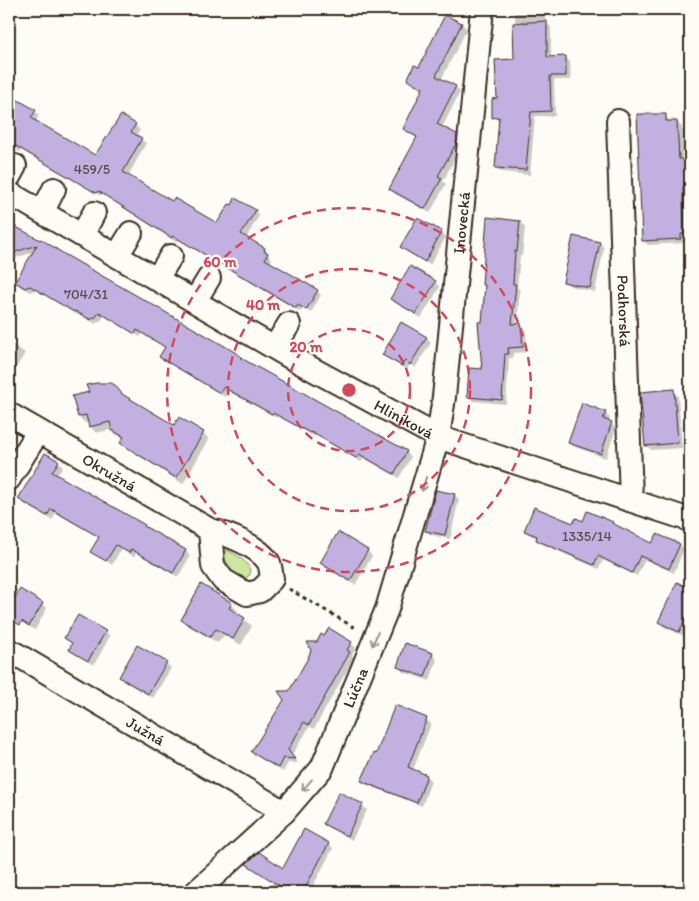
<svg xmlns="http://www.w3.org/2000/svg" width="699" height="901" viewBox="0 0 699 901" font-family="Itim,sans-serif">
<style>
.green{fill:#cce89e;stroke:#84895e}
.shadow{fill:#0003}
.building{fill:#c2b0e0;stroke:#3b2a1e}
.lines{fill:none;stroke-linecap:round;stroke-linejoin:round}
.street-casing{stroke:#3b2a1e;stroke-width:26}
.path{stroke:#3b2a1e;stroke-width:3;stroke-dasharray:4 4;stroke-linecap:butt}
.street{stroke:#fdfcf7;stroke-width:22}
.oneway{stroke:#9c938a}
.ring{fill:none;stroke:#d1495b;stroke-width:2.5;stroke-dasharray:9 6}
.labels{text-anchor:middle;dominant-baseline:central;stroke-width:4.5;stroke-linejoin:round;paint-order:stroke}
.number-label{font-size:14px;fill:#5d4c4e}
.street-label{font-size:16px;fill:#3b2a1e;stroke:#fdfcf7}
.centre{fill:#d1495b;stroke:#fdfcf7;stroke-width:2.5}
.ring-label{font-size:15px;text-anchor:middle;font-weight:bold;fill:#d1495b;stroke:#fdfcf7;stroke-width:4.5;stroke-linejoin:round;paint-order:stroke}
</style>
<rect width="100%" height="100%" fill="#fdfcf7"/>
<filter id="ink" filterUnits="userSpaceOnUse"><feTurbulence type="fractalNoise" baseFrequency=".02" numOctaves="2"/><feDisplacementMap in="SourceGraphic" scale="10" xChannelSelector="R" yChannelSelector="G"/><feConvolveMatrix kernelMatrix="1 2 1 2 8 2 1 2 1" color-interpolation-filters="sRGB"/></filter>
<g filter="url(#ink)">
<path class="green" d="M222 547C233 554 252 561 250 575L241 581 234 575 220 550Z"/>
<g class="shadow">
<path d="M441 9H456L454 14Z"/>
<path d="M515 9H545V22L551 27V58L565 57 570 62 571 80H554L555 116H535L530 175 501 172 496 167 500 122 494 117 498 100 515 60Z"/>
<path d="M446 17 462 24 467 29 441 80 456 87 460 92 442 128 456 135 461 140 460 149 443 181 446 184 430 213 395 194 390 189 418 139 404 129 423 90 413 85 409 80 419 69Z"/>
<path d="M9 97 35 111 39 115 36 122 96 157 121 116 135 125 140 130 136 136 146 143 128 176 172 203 218 225 255 211 259 216 246 238 265 249 269 253 268 255 272 259 269 263 317 291 321 295 311 313 303 308 300 312 178 239 176 242 102 194 101 196 21 150 20 152 9 145Z"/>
<path d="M665 115 670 122H677L682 127V130H690V191H687L688 238H685V243L648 245 643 240Z"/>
<path d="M520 222 525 227 522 256H520L517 287 520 290 517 325H521L526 329 527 352 513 353V358H509L506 404 473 401 468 396 483 370 486 287 483 284Z"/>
<path d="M9 224 241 358 246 362 406 452 411 457 399 478 364 458 361 462 316 435 315 437 278 416 277 418 228 391 225 397 166 361 161 356 166 348 142 334 140 337 104 316 100 322 98 321 96 324 80 315 79 316 36 290 30 292 21 287 16 282 34 252 9 260Z"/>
<path d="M441 232 446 237 430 265 407 252 402 247Z"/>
<path d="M600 243 604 248 595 292 570 286 565 282Z"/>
<path d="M435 282 440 287 421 318 396 303 391 298Z"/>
<path d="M401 324 427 338 431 343 415 368 410 364 407 370 388 359 384 355Z"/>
<path d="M9 342 25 353 14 371 9 368Z"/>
<path d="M115 386 124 398 175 426 203 433 209 439 183 484 128 449 122 443 124 439 109 430 96 433 90 426 89 422 85 423 79 417Z"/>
<path d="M673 391 678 396 682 448 651 450 646 445Z"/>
<path d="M605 413 610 418 608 422 616 428 606 458 575 447 570 442Z"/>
<path d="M58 462 63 466 57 476 144 526 186 551 190 556 178 577 136 553 134 557 121 549 112 565 92 551 100 538 56 513 52 520 24 504 20 499Z"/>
<path d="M454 495 459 499 450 539 431 535 426 531Z"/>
<path d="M588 513 612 523 653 544 680 545 684 549 674 573 645 560 637 576 603 560 599 569 542 544 538 538 530 535 525 530 584 523Z"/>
<path d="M338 534 368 551 372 556 355 585 326 568 321 563Z"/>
<path d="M678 584 690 590V624L684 636 664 627 659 622Z"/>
<path d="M9 585 42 604 47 608 35 630 9 615Z"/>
<path d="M231 604 238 611 237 614 252 626 241 645 224 635 218 643 190 627 183 620Z"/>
<path d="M106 632 110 636 94 665 75 654 70 650 73 644 66 638Z"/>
<path d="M351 643 356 648 352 655 354 658 314 729 310 726 292 755 298 763H288L283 772 258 757 253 752 289 693Z"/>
<path d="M432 654 437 659 430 681 403 672 398 667Z"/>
<path d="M166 663 171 668 153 698 125 682 121 677Z"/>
<path d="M426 719 431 724 413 770 426 776 431 781 422 806 367 785 362 781 376 755Z"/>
<path d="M362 805 367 810 352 840 329 828 324 824Z"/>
<path d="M328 844 333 848 310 892H265L273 882 248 864 284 870Z"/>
</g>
<g class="building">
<path d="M445 15 462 23 436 76 456 86 437 124 457 134 456 144 438 176 442 178 425 209 389 189 417 137 403 129 423 88 407 80 414 65 419 67Z"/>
<path d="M547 21V57L566 56V76H550L551 111 531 112 526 170 495 168 499 117 492 118V99L497 98 495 60 514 59 513 23Z"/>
<path d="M9 95 36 110 31 118 95 155 121 115 136 124 131 132 142 138 123 172 172 201 174 198 217 223 229 204 232 205 235 198 256 210 241 234 265 248 264 251 268 253 265 259 318 290 306 310 298 305 296 308 173 236 172 238 98 191 96 193 9 142Z"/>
<path d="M637 114H666V121H677L679 159H690V186L683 187 684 234H681V239L642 241Z"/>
<path d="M487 217 520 221 517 252 515 251 513 284H516L512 324 521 323 523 347 508 348 509 354H505L502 400 467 397 469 368 482 369 478 322H482L485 285H482Z"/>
<path d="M417 218 442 231 425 262 400 247Z"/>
<path d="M9 223 40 240 41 239 64 254 228 348 242 357 241 358 407 451 394 474 359 454 356 458 311 432 310 433 273 413 272 414 223 387 220 393 159 357 165 347 137 330 135 334 99 312 95 318 93 317 91 320 75 311 74 312 30 286 25 288 15 282 37 245 9 254Z"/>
<path d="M573 236 600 242 590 288 563 282Z"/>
<path d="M410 266 436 281 416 314 390 299Z"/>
<path d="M401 322 427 337 410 365 405 360 402 366 382 355Z"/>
<path d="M97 383H111L115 385 122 394 174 425 179 417 204 432 176 478 120 443 124 437 112 430 110 422 89 427 86 415 78 417 72 396 89 392 86 385Z"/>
<path d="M674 389 678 443 645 446 640 392Z"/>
<path d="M582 403 606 412 603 419 612 422 601 454 568 443Z"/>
<path d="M45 453 59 461 52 472 145 525 144 526 186 550 173 573 131 549 129 553 116 545 106 561 90 552 99 537 51 509 47 516 18 499Z"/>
<path d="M436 490 455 494 445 535 425 531Z"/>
<path d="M534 507 573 523 576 518 583 521 587 511 613 522 612 523 652 543 657 534 680 544 669 569 640 556 632 573 598 556 594 565 536 540 537 536 524 531Z"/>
<path d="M338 532 368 550 350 581 320 563Z"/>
<path d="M677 582 690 589V610L679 632 658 622Z"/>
<path d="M201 584 232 603 229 608 245 618 233 639 216 629 210 637 181 620Z"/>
<path d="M20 589 43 603 29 626 22 621 20 625 9 619V608Z"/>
<path d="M78 615 106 631 88 661 69 650 72 643 64 638Z"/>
<path d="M329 628 352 642 347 650 350 652 309 725 304 722 288 750 295 759 283 758 278 768 251 752 284 700 278 691H289L308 658 311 650 307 642H317L321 634 324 636Z"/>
<path d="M405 643 433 653 425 677 397 667Z"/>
<path d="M137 645 167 662 148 694 119 677Z"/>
<path d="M395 705 427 718 408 767 427 775 417 803 361 781 374 753 376 754Z"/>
<path d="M339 792 363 804 347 836 323 824Z"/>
<path d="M304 829 329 843 303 892H289L246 864 259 852 283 868Z"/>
</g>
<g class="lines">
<defs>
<g id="street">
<path id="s1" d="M618 121 631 500"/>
<path d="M9 177 15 166"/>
<path id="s2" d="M9 193 290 357 438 437 690 520"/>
<path d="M47 203 54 189"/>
<path d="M87 226 94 213"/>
<path d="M123 246 131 233"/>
<path d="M163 269 171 256"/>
<path d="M201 291 209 278"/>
<path d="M281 337 289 324"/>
<path id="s3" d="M9 414 210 530C227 534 259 546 269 563 271 568 271 574 272 579L260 591 247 594 223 580 213 566 210 530"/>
<path d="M9 479 38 432"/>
<path id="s4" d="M9 650 284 812"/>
<path id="s5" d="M196 892 284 812 322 768 387 609 438 437 444 397 482 9"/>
</g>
</defs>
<use href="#street" class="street-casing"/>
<path class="path" d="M289 589 357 629"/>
<use href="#street" class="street"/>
</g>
<defs><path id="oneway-shaft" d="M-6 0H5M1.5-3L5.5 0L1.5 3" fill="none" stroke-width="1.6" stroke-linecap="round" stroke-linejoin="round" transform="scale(1.25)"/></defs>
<g class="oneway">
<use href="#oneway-shaft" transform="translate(424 484) rotate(107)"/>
<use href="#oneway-shaft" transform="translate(375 639) rotate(112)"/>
<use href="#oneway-shaft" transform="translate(307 785) rotate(131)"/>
</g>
</g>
<g class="ring">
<circle cx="349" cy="390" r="61"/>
<circle cx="349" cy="390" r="121"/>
<circle cx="349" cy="390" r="182"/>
</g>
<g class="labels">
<g class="number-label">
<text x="92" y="169">459/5</text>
<text x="86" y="294">704/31</text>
<text x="587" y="536">1335/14</text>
</g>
<g class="street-label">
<text stroke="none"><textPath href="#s5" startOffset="744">Inovecká</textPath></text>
<text stroke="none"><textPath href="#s1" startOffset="190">Podhorská</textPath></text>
<text stroke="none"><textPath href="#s2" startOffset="455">Hliníková</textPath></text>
<text stroke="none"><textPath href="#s3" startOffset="116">Okružná</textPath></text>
<text stroke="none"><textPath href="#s5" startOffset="264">Lúčna</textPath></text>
<text stroke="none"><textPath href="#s4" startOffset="159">Južná</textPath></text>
</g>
</g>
<circle cx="349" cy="390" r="8" class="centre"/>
<g class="ring-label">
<text x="220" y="267">60 m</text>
<text x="263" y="310">40 m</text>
<text x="306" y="352">20 m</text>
</g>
<rect width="699" height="901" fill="none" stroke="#fdfcf7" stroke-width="30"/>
<rect x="15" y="15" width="669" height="871" fill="none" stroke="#3b2a1e" stroke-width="2" filter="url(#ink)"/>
</svg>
